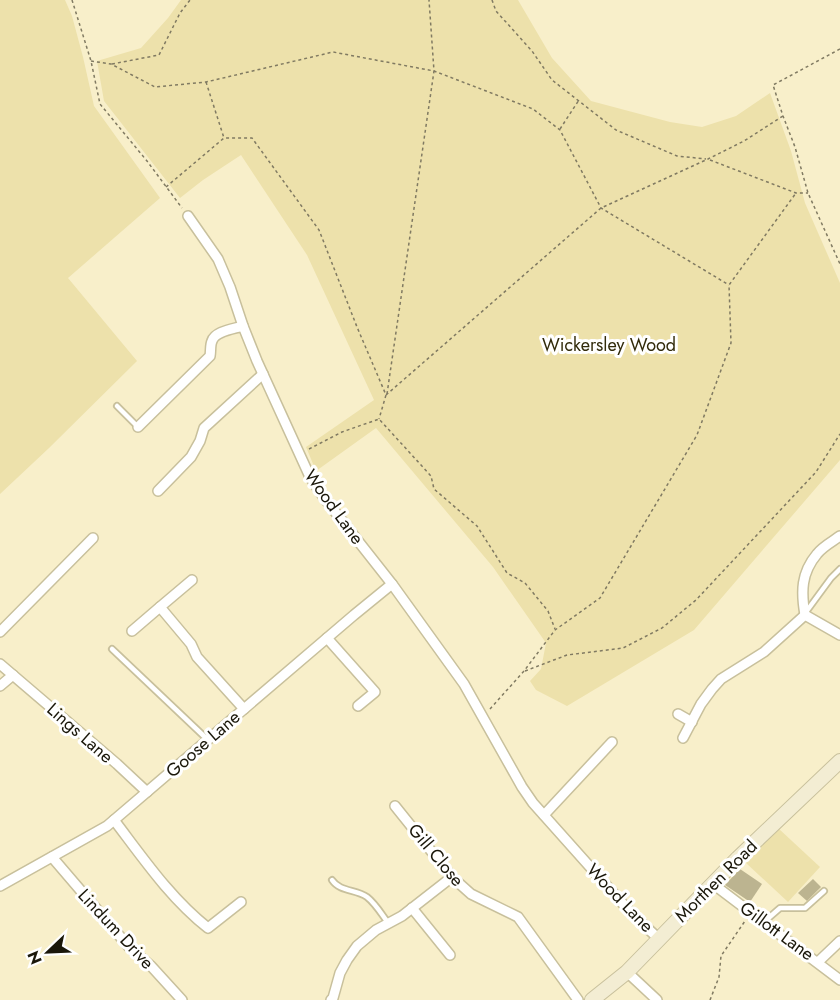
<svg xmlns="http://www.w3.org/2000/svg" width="840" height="1000" viewBox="0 0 840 1000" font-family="Jost,sans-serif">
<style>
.green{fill:#ede1ab}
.building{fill:#bcb490}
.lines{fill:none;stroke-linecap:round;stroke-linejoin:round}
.service-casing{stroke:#c8c09c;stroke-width:8}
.minor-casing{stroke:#c8c09c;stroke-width:12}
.secondary-casing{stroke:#c8c09c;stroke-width:16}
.path{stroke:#807a62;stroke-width:1.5;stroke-dasharray:3 3;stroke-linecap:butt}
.service{stroke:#fff;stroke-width:4.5}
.minor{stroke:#fff;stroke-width:9}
.secondary{stroke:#f3edd3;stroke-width:14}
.labels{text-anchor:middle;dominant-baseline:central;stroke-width:6;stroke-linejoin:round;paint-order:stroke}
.park-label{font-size:18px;fill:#322b0b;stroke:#fff}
.street-label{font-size:18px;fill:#1a170a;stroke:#fff}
</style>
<rect width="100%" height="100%" fill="#f8efca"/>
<g class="green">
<path d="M0 0H65L72 16 83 57 94 106 160 198 68 278 137 361 49 448 0 494Z"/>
<path d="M181 0H518L552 58 591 101 670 122 702 127 736 116 770 93 791 151 805 203 840 283V460L694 630 567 706 536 690 530 681 541 669 546 643 493 567 376 428 316 471 306 447 374 400 307 255 241 155 203 180 180 198 104 101 97 61 141 48 168 18Z"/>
<path d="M778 828 820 867 788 902 746 863Z"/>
</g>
<g class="building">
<path d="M740 869 762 884 750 902 725 885Z"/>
<path d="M813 879 821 887 807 901 798 893Z"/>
</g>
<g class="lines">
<defs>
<g id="service">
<path d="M117 406 138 427"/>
<path d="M806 612 831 578 840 569"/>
<path d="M112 649 208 740"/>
<path d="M332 880C340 892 356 889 367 897 376 904 382 915 389 924"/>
<path d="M764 922 780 908H805L824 891"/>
</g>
<g id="minor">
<path d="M188 216 218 259 230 287 243 326 257 361 310 477 325 499 392 584 464 684 522 787 533 803 632 914 659 939"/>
<path d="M138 427 210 356C211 351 210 345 212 341 215 331 234 329 243 326"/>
<path d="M158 491 191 457 200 441 204 428 263 374"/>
<path d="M192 580 160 607 191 644 197 657 244 709"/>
<path d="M805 615C801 592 801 573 817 554 822 547 833 541 840 536"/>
<path d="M132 631 160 607"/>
<path d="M0 632 93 538"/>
<path d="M327 638 375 692 358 706"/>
<path d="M0 664 117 764 147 792"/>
<path d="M0 686 13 675"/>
<path d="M678 714 692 722"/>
<path d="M683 738 701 704 712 689 721 679 764 652 805 615 840 635"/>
<path d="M395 806 452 877 471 894 518 917 578 1000"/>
<path d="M544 815 612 742"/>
<path d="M114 820C143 858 170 898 208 928L241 902"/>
<path d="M52 857 129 947 151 966 182 1000"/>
<path d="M713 884 840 980"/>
<path d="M0 886 107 826 354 615 392 584"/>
<path d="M412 908 450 955"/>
<path d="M818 962 840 941"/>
<path d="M627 972 657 1000"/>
<path d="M331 1000 333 998 340 973 347 960 357 946 376 930 402 916 452 877"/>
</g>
<path id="secondary" d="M592 1000 627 972 738 858 840 761"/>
</defs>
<use href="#service" class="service-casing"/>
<use href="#minor" class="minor-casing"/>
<use href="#secondary" class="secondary-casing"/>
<g class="path">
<path d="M72 0 91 61 100 104 147 161 182 208"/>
<path d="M492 0 496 11 532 51 552 80 616 130 677 156 706 159"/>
<path d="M840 49 773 85 783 116 795 147 808 193 840 264"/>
<path d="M91 61 111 64 155 87 206 82 333 52 434 71 533 109 560 130 601 208 729 285"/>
<path d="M112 64 159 55 180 13 190 0"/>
<path d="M206 82 224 138"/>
<path d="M560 129 579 100"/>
<path d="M710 160 796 193H808"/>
<path d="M166 187 224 138H252L319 230 357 327 386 395 379 419"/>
<path d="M387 394 434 71 429 0"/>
<path d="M386 395 601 208 708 159 744 141 783 116"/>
<path d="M309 449 342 432 379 419 431 476 434 489 477 526 507 573 525 583 548 611 555 629"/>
<path d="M525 671 567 655 623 648 662 628 696 600 816 472 840 434"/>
<path d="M490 709 524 671 555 630 600 598 697 435 731 343 729 285 796 193"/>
<path d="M710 1000 719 977 721 956 745 921"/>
</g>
<use href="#service" class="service"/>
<use href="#minor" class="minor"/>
<use href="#secondary" class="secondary"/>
</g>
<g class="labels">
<g class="park-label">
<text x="609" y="345">Wickersley Wood</text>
</g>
<g class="street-label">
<text transform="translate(334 507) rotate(54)">Wood Lane</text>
<text transform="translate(80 733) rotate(41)">Lings Lane</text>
<text transform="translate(203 744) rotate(-41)">Goose Lane</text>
<text transform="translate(436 855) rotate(50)">Gill Close</text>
<text transform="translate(716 881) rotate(-45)">Morthen Road</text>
<text transform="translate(620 898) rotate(46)">Wood Lane</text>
<text transform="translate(116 929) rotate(47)">Lindum Drive</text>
<text transform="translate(777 931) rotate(36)">Gillott Lane</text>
</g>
</g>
<g transform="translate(48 952) rotate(247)" stroke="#ffffff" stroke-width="4.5" paint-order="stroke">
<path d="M0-4.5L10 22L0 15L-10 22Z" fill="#1a170a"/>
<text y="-9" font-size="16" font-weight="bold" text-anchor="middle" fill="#1a170a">N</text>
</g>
</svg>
